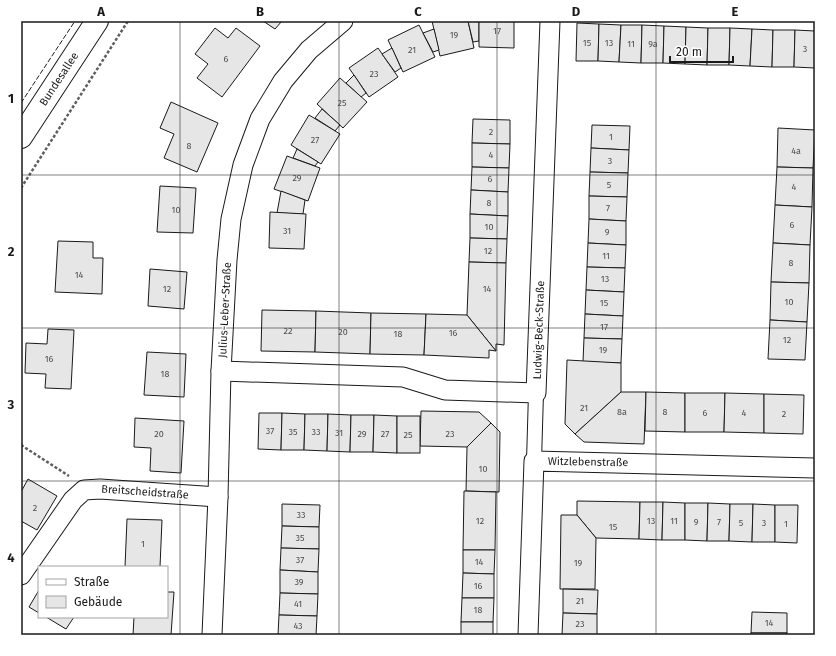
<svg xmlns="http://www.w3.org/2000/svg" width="836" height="656" viewBox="0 0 836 656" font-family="'Fira Sans',sans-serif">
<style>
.building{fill:#e6e6e6;stroke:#1a1a1a}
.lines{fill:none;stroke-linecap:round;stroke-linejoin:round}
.pedestrian-casing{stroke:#1a1a1a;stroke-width:16}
.minor-casing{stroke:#1a1a1a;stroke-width:21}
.secondary-casing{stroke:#1a1a1a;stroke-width:24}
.path{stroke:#5f5f5f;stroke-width:2.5;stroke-dasharray:3 2;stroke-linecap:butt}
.pedestrian{stroke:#fff;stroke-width:14}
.minor{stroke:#fff;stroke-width:19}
.secondary{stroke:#fff;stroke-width:22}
.fence{stroke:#1a1a1a;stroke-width:1;stroke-dasharray:5 2;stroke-linecap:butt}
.grid{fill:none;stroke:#1a1a1a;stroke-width:1;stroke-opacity:0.55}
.labels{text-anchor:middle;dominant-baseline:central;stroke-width:3;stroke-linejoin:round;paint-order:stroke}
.number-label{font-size:9px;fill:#4d4d4d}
.street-label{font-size:11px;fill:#1a1a1a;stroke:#fff}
.neatline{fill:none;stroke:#1a1a1a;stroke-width:1.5}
.grid-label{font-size:13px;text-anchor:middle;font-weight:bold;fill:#1a1a1a}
</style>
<rect width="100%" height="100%" fill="#fff"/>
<g class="building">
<path d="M263 21H282L275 29Z"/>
<path d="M432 21H468L474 48 440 56Z"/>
<path d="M468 21H479V41L473 42Z"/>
<path d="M479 21H514V48L479 47Z"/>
<path d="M577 23 599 24 598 61H576Z"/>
<path d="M599 24 621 25 619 62 598 61Z"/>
<path d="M419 25 435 57 403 72 388 40Z"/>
<path d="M621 25H642L641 63 619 62Z"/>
<path d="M642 25 664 26 663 63H641Z"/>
<path d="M664 26 686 27 685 64 663 63Z"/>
<path d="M686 27 708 28 707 65 685 64Z"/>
<path d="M215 28 228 38 236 28 260 46 222 97 197 78 208 64 195 54Z"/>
<path d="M708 28H730L729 65H707Z"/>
<path d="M730 28 752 29 750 66 729 65Z"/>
<path d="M434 29 439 50 433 52 423 33Z"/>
<path d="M752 29 773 30 772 67 750 66Z"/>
<path d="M773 30H795L794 67H772Z"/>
<path d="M795 30 815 31V68L794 67Z"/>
<path d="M378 48 398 77 369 97 349 68Z"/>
<path d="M392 48 401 68 395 72 382 54Z"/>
<path d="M354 75 366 93 361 97 346 83Z"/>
<path d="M340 78 367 102 343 128 317 104Z"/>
<path d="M171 102 218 123 197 172 164 158 174 134 160 128Z"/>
<path d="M322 109 340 125 335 131 315 118Z"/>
<path d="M309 115 340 134 321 164 291 145Z"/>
<path d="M473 119 510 120V144L472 143Z"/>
<path d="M592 125 630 126 629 150 591 148Z"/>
<path d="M778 128 815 130 813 168 777 167Z"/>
<path d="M472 143 510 144 509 168 472 167Z"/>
<path d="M591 148 629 150 628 173 590 172Z"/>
<path d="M297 149 318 162 315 166 293 158Z"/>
<path d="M287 156 320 168 308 201 274 189Z"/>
<path d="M472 167 509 168 508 192 471 190Z"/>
<path d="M777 167 813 168 812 207 775 205Z"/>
<path d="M590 172 628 173 627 197 589 196Z"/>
<path d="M160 186 196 188 193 233 157 232Z"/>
<path d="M471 190 508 192V216L470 214Z"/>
<path d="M281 191 305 200 303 214 277 213Z"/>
<path d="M589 196 627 197 626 221 589 219Z"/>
<path d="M775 205 812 207 810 245 773 243Z"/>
<path d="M270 212 306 214 304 249 269 248Z"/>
<path d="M470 214 508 216 507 239 470 238Z"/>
<path d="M589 219 626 221V245L588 243Z"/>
<path d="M470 238 507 239 506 263 469 262Z"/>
<path d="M58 241 93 242V258H103L102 294 55 292Z"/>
<path d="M588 243 626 245 625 268 587 267Z"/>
<path d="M773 243 810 245 809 283 771 282Z"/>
<path d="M469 262 506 263 504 345 496 344V351L467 315Z"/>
<path d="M587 267 625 268 624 292 586 290Z"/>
<path d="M150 269 187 272 184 309 148 306Z"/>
<path d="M771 282 809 283 807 322 770 320Z"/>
<path d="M586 290 624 292 623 316 585 314Z"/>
<path d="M262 310 316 311 315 352 261 351Z"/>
<path d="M316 311 371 313 370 354 315 352Z"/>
<path d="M371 313 426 314 424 355 370 354Z"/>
<path d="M426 314 467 315 496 351 489 350V358L424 355Z"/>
<path d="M585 314 623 316 622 339 584 338Z"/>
<path d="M770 320 807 322 805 360 768 359Z"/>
<path d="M48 329 74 330 71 389 45 388 46 374 25 373 26 343 47 344Z"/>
<path d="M584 338 622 339 621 363 583 362Z"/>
<path d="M147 352 186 354 184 397 144 395Z"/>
<path d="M567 360 621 363V392L575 434 565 424Z"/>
<path d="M621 392H646L644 444 584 442 575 434Z"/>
<path d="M646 392 685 393V432L645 431Z"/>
<path d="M685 393H725L724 432H685Z"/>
<path d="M725 393 764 394V433L724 432Z"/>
<path d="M764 394 804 395 803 434 764 433Z"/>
<path d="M421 411 479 412 491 423 467 447 420 446Z"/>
<path d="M259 413H282L281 450 258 449Z"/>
<path d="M282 413 305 414 304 450H281Z"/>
<path d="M305 414H328L327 451 304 450Z"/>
<path d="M328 414 351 415 350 452 327 451Z"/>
<path d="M351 415H374L373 452H350Z"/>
<path d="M374 415 397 416V453L373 452Z"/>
<rect x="397" y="416" width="23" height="37"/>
<path d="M135 418 184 421 181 473 150 471 151 448 134 447Z"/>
<path d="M491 423 500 432 499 492 466 491 467 447Z"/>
<path d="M28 479 57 496 37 530 21 521V492Z"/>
<path d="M464 491 496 492 495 550H463Z"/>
<path d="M577 501 640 502 639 539 596 538 577 515Z"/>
<path d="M640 502H663L662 540 639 539Z"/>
<path d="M663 502 685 503V540H662Z"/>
<path d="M685 503H708L707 541 685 540Z"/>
<path d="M708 503 730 504 729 541H707Z"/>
<path d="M282 504 320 505 319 527 282 526Z"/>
<path d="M730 504H753L752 542 729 541Z"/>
<path d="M753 504 775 505V542H752Z"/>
<path d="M775 505H798L797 543 775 542Z"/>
<path d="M561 515H577L596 538 595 589H560Z"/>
<path d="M127 519 162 520 160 567H125Z"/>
<path d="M282 526 319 527V549L281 548Z"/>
<path d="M281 548 319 549 318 572 280 570Z"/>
<path d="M463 550H495L494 574 463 573Z"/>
<path d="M280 570 318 572V594L280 593Z"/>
<path d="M463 573 494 574V598H462Z"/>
<path d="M563 589 598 590 597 614 563 613Z"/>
<path d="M39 590V613L29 607Z"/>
<path d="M167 592H174L171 635H133L134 617H167Z"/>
<path d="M280 593 318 594 317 616 279 615Z"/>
<path d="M462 598H494L493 622H461Z"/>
<path d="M752 612 787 613V633H751Z"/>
<path d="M563 613 597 614V635H562Z"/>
<path d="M279 615 317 616 316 635H278Z"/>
<path d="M46 617H74L66 629Z"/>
<rect x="461" y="622" width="32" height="13"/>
<rect x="751" y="633" width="36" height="2"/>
</g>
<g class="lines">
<defs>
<path id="pedestrian" d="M534 461 536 393"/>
<g id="minor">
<path d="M221 371 403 377 445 390 536 393 550 21"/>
<path d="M21 575 73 500 84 490 100 489 218 497"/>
<path d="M212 635 218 497 221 371 227 260 231 219 243 165 260 119 283 81 309 50 343 21"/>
<path d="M528 635 534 461 815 468"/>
</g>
<path id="secondary" d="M21 137 97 21"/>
</defs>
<use href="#pedestrian" class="pedestrian-casing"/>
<use href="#minor" class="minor-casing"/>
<use href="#secondary" class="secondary-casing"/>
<g class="path">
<path d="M21 188 128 21"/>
<path d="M21 445 69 476"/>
</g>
<use href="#pedestrian" class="pedestrian"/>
<use href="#minor" class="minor"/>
<use href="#secondary" class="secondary"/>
<path class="fence" d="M21 103 75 21"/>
</g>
<path class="grid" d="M180 21V635M339 21V635M497 21V635M656 21V635M21 175H815M21 328H815M21 481H815"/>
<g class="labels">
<g class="number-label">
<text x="497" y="31">17</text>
<text x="454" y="35">19</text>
<text x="587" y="43">15</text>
<text x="609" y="43">13</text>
<text x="631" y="44">11</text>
<text x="653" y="44">9a</text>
<text x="805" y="49">3</text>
<text x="412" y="50">21</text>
<text x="226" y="59">6</text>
<text x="374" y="74">23</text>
<text x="342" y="103">25</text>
<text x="491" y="132">2</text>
<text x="611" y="137">1</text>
<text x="315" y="140">27</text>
<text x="189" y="146">8</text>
<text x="796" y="151">4a</text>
<text x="491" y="155">4</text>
<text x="610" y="161">3</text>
<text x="297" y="178">29</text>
<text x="490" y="179">6</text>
<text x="609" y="185">5</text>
<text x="794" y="187">4</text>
<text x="489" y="203">8</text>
<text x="608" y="208">7</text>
<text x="176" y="210">10</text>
<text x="792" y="225">6</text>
<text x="489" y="227">10</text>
<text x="287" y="231">31</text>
<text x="607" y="232">9</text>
<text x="488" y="251">12</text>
<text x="606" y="256">11</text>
<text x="791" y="263">8</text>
<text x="79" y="275">14</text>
<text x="605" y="279">13</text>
<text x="167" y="289">12</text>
<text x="487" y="289">14</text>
<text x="789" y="302">10</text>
<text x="604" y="303">15</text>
<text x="604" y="327">17</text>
<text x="288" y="331">22</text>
<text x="343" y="332">20</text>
<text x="453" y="333">16</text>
<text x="398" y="334">18</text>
<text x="787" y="340">12</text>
<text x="603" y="350">19</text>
<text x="49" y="359">16</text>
<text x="165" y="374">18</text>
<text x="584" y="408">21</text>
<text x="622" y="412">8a</text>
<text x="665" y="412">8</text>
<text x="705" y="413">6</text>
<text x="744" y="413">4</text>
<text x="784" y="414">2</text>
<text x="270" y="431">37</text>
<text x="293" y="432">35</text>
<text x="316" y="432">33</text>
<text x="339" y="433">31</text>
<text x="159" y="434">20</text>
<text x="362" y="434">29</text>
<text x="385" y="434">27</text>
<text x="450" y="434">23</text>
<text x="408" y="435">25</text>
<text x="483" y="469">10</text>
<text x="35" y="508">2</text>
<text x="301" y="515">33</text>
<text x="480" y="521">12</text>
<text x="651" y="521">13</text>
<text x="674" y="521">11</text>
<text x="696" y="522">9</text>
<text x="719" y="522">7</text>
<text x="741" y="523">5</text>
<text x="764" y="523">3</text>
<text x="786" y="524">1</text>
<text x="613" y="527">15</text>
<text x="300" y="538">35</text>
<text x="143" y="544">1</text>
<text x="300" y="560">37</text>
<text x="479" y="562">14</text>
<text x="578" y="563">19</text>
<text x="299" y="582">39</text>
<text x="478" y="586">16</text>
<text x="580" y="601">21</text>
<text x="298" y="604">41</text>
<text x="478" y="610">18</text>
<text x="769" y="623">14</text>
<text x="580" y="624">23</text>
<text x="298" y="626">43</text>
</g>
<g class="street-label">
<text transform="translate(59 79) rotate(-57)">Bundesallee</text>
<text transform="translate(225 310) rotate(-87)">Julius-Leber-Straße</text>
<text transform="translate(539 330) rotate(-88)">Ludwig-Beck-Straße</text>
<text transform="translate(588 462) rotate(1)">Witzlebenstraße</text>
<text transform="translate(145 492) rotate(4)">Breitscheidstraße</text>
</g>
</g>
<rect width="836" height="656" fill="none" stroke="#ffffff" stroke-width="44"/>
<rect x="38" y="566" width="130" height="52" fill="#ffffff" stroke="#a3a3a3"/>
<rect x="46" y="579" width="20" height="6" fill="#ffffff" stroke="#a3a3a3"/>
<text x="74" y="586" font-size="12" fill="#1a1a1a">Straße</text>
<rect x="46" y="596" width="20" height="12" fill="#e6e6e6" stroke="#a3a3a3"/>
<text x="74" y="606" font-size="12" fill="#1a1a1a">Gebäude</text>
<path d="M670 56v6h63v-6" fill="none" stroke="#1a1a1a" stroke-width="2"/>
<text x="676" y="56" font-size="12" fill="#1a1a1a" stroke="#ffffff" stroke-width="3" paint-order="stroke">20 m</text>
<rect x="22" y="22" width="792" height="612" class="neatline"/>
<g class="grid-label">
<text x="101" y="16">A</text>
<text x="260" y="16">B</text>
<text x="418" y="16">C</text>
<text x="576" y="16">D</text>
<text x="735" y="16">E</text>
<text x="11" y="103">1</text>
<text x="11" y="256">2</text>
<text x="11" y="409">3</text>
<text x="11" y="562">4</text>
</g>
</svg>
